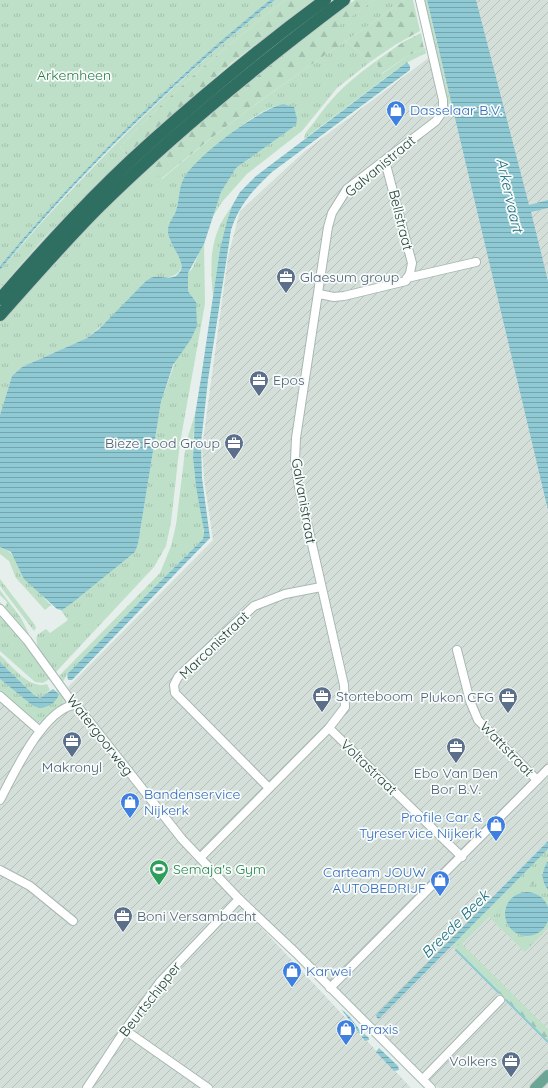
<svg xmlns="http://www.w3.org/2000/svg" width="548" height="1088" viewBox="0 0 548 1088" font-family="Quicksand,sans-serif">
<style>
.industrial{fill:url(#industrial-furrows)}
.grass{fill:url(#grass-tufts)}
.forest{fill:url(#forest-firs)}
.water{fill:url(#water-rules)}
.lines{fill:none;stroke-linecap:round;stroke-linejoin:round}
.stream{stroke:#8ec9d4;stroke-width:2}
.minor-casing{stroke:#a8b8b2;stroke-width:10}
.major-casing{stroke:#c2cac8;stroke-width:12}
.highway-casing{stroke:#c2cac8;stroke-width:14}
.minor{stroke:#fff;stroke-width:8}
.major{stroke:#6aa596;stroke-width:10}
.highway{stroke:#2f6f62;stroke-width:12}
.labels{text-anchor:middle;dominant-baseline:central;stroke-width:3.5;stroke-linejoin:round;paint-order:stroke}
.park-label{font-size:14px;fill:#2d7a4b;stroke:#f7fbf9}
.shop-label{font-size:14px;fill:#366cbe;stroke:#f7fbf9;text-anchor:start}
.street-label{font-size:14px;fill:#24423a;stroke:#f7fbf9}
.service-label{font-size:14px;fill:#4e5e75;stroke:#f7fbf9;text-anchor:start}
.leisure-label{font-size:14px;fill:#27864d;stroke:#f7fbf9;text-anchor:start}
.water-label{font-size:15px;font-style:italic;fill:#1c6f80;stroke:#f7fbf9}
</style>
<defs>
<pattern id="industrial-furrows" width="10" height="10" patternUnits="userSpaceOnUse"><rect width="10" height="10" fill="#d4dfda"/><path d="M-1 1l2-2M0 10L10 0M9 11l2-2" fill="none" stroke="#b6c1bc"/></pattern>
<pattern id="grass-tufts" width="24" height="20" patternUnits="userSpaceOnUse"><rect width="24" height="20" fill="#bfe0c8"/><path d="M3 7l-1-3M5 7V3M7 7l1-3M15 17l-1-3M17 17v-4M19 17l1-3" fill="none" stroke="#a4c1ad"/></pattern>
<pattern id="forest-firs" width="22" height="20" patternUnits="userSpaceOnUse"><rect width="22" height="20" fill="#bfe0c8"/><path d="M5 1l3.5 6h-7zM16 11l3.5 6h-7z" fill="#a4c1ad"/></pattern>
<pattern id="water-rules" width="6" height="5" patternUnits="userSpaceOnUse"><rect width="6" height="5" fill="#8ec9d4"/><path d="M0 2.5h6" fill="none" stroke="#74a5ad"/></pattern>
</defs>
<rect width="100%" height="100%" fill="#e6efeb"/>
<g class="industrial">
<path d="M473 0H548V281L529 208Z"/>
<path d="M439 50 548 461V1088H438L224 877 170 821 74 699 68 687 213 540 204 479 202 448 228 257 240 211 305 151Z"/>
<path d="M0 683 61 696 191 856 257 923 411 1088H0Z"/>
</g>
<g class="grass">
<path d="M0 0H270L182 75 108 147 0 266Z"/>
<path d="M275 0H285C227 46 170 92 120 147L127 155 45 237 0 288V270C84 172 174 81 275 0Z"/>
<path d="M374 0H405L346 41 370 62 337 88 302 131 247 174 222 202 210 221 221 192 229 178 236 168 249 159 289 105C283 105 279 105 274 107 252 113 198 158 185 176 179 187 180 197 177 209 174 219 171 228 169 238 172 245 179 254 181 261 184 275 169 279 159 277L87 338 22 367 12 376 0 415V322L56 258 150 165 162 179C220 129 282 84 346 41L336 27Z"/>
<path d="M422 0H427L453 114 446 118Z"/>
<path d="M425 47 426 53 404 64 304 139C305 131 310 128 315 121 335 93 349 81 376 61L382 74 409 55 424 49Z"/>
<path d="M232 206 220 249 213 297C210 261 209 236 232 206Z"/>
<path d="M204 242 205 304 180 443 171 522 166 546 154 567 55 673C47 661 34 650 37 635L46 629 50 633 68 620 60 609 135 552 138 544 161 402 196 302 188 291V273L192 269Z"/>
<path d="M196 411C193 433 192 456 195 478 196 492 206 527 203 539L67 674 63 682 59 676 160 573 171 546 176 525 186 443Z"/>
<path d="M0 547C21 554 33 589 51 605L45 610 16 578 9 561 0 554Z"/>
<path d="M0 579 35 625 36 628 34 631 0 586Z"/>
<path d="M0 590 21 618 29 634H26L0 605V602L5 607 7 602 0 595Z"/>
<path d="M0 612 8 620 51 678 43 683 35 682 0 651Z"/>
<path d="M0 655C12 666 30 690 47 684L50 690 40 698 34 695 0 662Z"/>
<path d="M0 679 32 705 59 694 56 690 59 687 64 695 62 705 45 721H35L0 692Z"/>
<path d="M548 849V857L455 949 451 946Z"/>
<path d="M543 872V881L548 890V909L547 906 523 893Z"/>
<path d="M506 909V919L546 923 548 918V928L525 952 489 917Z"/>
</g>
<g class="forest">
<path d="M285 0H313L230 64 127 155 120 147C170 92 227 46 285 0Z"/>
<path d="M355 0H374L337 27 346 41 405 0H413L420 31 395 45 370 62 346 41C282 84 220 129 161 179L150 165C215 106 283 51 355 0Z"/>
<path d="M421 33 424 49 409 55 381 74 376 61 403 42Z"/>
<path d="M548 857C548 868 532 887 523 892 515 897 509 899 506 909L489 917 462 944 548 1029V1041L455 949Z"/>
</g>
<g class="water">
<path d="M270 0H275C175 80 81 171 0 270V266C81 169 172 79 270 0Z"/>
<path d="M427 0H476L529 205 548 200V208L531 212 548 281V510Z"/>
<path d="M407 62 410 66V70L272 172C253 190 239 205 231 230L208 380 201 443 202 478 210 538 72 680H68L67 674 203 539 204 531 196 487 193 458 195 415 201 378 220 249 227 221 232 206 240 192 256 176Z"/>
<path d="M283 104 294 107 297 119 296 125 236 168 221 192 204 244 188 273V291L196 302 197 326 191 339 173 365 161 402 138 544 135 552 72 603 62 610 57 609 24 579 11 552 0 547V415L12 376 22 367 87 338 100 328 146 281C148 280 151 277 154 277 163 275 174 283 181 270 185 259 167 243 168 230 168 223 174 217 176 211 180 199 178 187 185 176 201 153 256 111 283 104Z"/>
<path d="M0 662 34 695 40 698 53 689 59 694C55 706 42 711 32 705L0 679Z"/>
<path d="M548 841V849L379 1019 377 1018 376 1015Z"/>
<path d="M548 861V890C541 881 541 871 548 861Z"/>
<circle cx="527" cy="914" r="22"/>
<path d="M341 1009 349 1016 359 1029 369 1038V1040L365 1041Z"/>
<path d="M379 1048 398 1066 399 1070 394 1071 376 1052Z"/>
</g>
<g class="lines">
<g class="stream">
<path d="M456 950 499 993"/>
<path d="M506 1000 548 1042"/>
</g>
<defs>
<g id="minor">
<path d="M407 278 476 262"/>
<path d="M319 294 334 297 344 296 406 281 410 273 412 263 385 161"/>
<path d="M0 609 27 640 74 705 78 707 182 839 239 899 295 952 431 1088"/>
<path d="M457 650 470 701 478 720 537 780"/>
<path d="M0 696 40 731"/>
<path d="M329 728 462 857"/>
<path d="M269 788 175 693 174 685 178 677 254 606 285 594 321 587"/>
<path d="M0 800C13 775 43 710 74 705"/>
<path d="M200 858 329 728 345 707 344 685 299 487 295 460 296 438 328 227 332 213 347 189 436 121 443 111V100L420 0"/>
<path d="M0 870 30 886 73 921"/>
<path d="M330 988 548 769"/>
<path d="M125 1030 208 1088"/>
<path d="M423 1079 500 1000"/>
<path d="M87 1088 125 1030 160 982 239 899"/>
</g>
<path id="major" d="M535 1088 548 1075"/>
<g id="highway">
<path d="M0 299C48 244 97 190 151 142 207 92 265 44 325 0"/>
<path d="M0 315C33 278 65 241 100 206 176 131 259 64 344 0"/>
</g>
</defs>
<use href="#minor" class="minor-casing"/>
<use href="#major" class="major-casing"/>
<use href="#highway" class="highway-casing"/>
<use href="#minor" class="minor"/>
<use href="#major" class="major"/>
<use href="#highway" class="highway"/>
</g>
<defs>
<symbol id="shop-pin" viewBox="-11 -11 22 30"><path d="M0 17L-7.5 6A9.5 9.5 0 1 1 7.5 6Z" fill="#3f7fe0" stroke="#f7fbf9"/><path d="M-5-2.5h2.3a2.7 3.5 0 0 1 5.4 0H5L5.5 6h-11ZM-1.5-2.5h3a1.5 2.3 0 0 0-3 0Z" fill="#fff"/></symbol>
<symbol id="office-pin" viewBox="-11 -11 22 30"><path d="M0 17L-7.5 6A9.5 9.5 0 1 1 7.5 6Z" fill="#5c6f8a" stroke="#f7fbf9"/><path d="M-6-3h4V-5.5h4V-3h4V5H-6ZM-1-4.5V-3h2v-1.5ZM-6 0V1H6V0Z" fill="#fff"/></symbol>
<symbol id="stadium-pin" viewBox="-11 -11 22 30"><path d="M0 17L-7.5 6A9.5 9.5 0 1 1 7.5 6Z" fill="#2e9e5b" stroke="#f7fbf9"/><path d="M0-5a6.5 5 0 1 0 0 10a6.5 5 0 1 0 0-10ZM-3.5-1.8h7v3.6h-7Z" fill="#fff"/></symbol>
</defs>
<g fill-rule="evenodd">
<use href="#shop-pin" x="385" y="99" width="22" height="30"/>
<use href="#office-pin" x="275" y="266" width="22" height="30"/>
<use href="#office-pin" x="248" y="369" width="22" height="30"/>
<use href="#office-pin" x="223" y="432" width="22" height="30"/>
<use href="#office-pin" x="311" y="685" width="22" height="30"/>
<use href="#office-pin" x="497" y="686" width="22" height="30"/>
<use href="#office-pin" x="61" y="730" width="22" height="30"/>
<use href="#office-pin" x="445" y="736" width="22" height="30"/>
<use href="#shop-pin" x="119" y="791" width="22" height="30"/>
<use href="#shop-pin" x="485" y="814" width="22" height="30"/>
<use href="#stadium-pin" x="148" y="858" width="22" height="30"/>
<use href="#shop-pin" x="429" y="869" width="22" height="30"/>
<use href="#office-pin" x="112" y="905" width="22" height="30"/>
<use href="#shop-pin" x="281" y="960" width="22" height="30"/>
<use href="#shop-pin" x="335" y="1018" width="22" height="30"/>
<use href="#office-pin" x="500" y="1050" width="22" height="30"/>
</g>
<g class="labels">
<g class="park-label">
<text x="74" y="75">Arkemheen</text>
</g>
<g class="shop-label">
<text x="410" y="110">Dasselaar B.V.</text>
<text x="144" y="794">Bandenservice<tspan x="144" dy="16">Nijkerk</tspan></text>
<text x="482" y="817" text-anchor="end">Profile Car &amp;<tspan x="482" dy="16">Tyreservice Nijkerk</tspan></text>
<text x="426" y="872" text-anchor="end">Carteam JOUW<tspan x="426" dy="16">AUTOBEDRIJF</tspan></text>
<text x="306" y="971">Karwei</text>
<text x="360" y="1029">Praxis</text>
</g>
<g class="street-label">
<text transform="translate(380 166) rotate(-40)">Galvanistraat</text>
<text transform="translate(401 220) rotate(76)">Bellstraat</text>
<text transform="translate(304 501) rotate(80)">Galvanistraat</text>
<text transform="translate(214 645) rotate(-44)">Marconistraat</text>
<text transform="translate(100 735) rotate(52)">Watergoorweg</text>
<text transform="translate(507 749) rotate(46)">Wattstraat</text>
<text transform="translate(369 767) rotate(44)">Voltastraat</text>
<text transform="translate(150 999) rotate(-52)">Beurtschipper</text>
</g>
<g class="service-label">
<text x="300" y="277">Glaesum group</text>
<text x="273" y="380">Epos</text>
<text x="220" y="443" text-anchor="end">Bieze Food Group</text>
<text x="336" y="696">Storteboom</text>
<text x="494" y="697" text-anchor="end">Plukon CFG</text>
<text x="72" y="767" text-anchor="middle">Makronyl</text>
<text x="456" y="773" text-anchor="middle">Ebo Van Den<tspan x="456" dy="16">Bor B.V.</tspan></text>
<text x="137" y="916">Boni Versambacht</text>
<text x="497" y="1061" text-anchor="end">Volkers</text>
</g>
<g class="leisure-label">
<text x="173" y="869">Semaja's Gym</text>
</g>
<g class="water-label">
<text transform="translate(510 195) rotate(77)">Arkervaart</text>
<text transform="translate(455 924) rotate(-45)">Breede Beek</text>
</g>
</g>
</svg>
